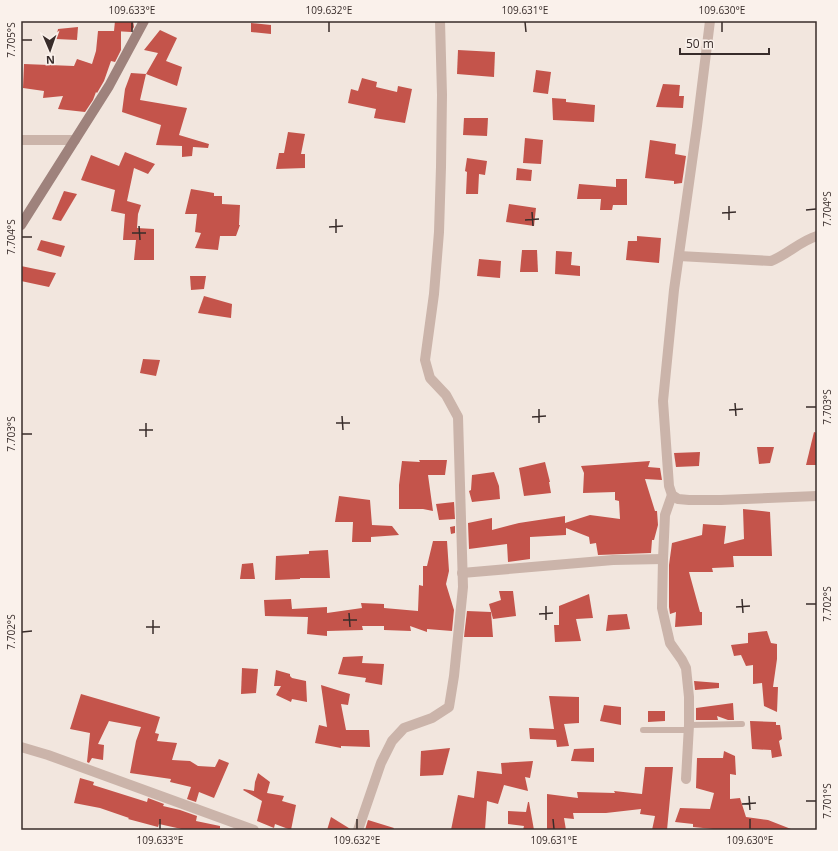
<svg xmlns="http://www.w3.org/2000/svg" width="838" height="851" viewBox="0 0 838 851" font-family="'Open Sans',sans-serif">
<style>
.building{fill:#c4544b}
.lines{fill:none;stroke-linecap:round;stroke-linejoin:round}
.lane{stroke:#cbb4aa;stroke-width:6}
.street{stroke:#cbb4aa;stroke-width:10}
.secondary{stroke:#9e827c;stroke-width:10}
.ticks{fill:none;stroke:#382c2a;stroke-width:1.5}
.neatline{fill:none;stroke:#382c2a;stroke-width:1.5}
.ticks-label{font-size:10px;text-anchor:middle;fill:#382c2a}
</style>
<rect width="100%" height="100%" fill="#f2e6de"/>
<g class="building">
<path d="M115 21H133L134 27 131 32 114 31Z"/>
<path d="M251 23 271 25V34L251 32Z"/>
<path d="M78 27 77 40 56 39 58 29Z"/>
<path d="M160 30 177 38 166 61 182 67 177 86 146 74 158 53 144 50Z"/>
<path d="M98 31H121V50L115 62 111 61 104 81 97 93 96 92 93 100 85 112 58 109 63 96 43 98 44 91 23 88 24 64 74 66 77 59 92 64 96 51Z"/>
<path d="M458 50 495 52 494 77 457 74Z"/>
<path d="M536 70 551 72 548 94 533 92Z"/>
<path d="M131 73 146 74 140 100 187 108 179 135 209 144 208 148 193 147 192 156 182 157V146L156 145 161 125 122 112 125 89Z"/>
<path d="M362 78 377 82 376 87 397 92 398 86 412 89 405 123 374 118 376 109 348 103 351 89 358 91Z"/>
<path d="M663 84 680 85 679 96H684L683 108 656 107Z"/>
<path d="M552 98 566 99V102L595 105 594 122 553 120Z"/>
<path d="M464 118H488L487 136 463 135Z"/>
<path d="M288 132 305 134 301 154H305V168L276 169 279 153H284Z"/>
<path d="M525 138 543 140 541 164 523 163Z"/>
<path d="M650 140 676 144 675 154 686 156 682 183 674 184V181L645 178Z"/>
<path d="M125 152 155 164 148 174 134 168 127 201 141 205 138 214 137 228 154 229V260H134L136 240H123L125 214 111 211 115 190 81 180 91 155 119 166Z"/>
<path d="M467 158 487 161 485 175 479 174 478 194H466L467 172 465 171Z"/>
<path d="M517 168 532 170 531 181 516 180Z"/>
<path d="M616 179H627V205H613L612 210H600L601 199H577L579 184 616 187Z"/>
<path d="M191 189 214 193V196H222V204L240 205 239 225H240L236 236H220L218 250 195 248 201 233 195 232 197 214H185Z"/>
<path d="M64 191 77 194 61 221 52 219Z"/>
<path d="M509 204 536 208 534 226 506 222Z"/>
<path d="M637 236 661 238 659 263 626 260 628 241H637Z"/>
<path d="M41 240 65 246 61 257 37 250Z"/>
<path d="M522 250H537L538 272H520Z"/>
<path d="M556 251 572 252 571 265 580 266V276L555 274Z"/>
<path d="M479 259 501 261 500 278 477 276Z"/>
<path d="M21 266 50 272 56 273 49 287 21 281Z"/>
<path d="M190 276H206L204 289 191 290Z"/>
<path d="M204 296 232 304 231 318 198 313Z"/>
<path d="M143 359 160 360 156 376 140 373Z"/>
<path d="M814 432 817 433V465H806Z"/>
<path d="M757 447H774L770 463 759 464Z"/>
<path d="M700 452 699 466 676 467 674 453Z"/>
<path d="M419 460H447L445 475H428L433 511 423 509H399V485L402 461 420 462Z"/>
<path d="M650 461 648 467 660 468 662 480 645 479 655 511H657L658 525 654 540H652L651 553 598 555 596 543 590 544 589 537 566 528V535L530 537V559L508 562 507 544 469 549 468 523 492 518V530L519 523 565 516V523L590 515 620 519 619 501 615 500V492L583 493 584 473 581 466Z"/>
<path d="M545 462 550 482H549L551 493 524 496 519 468Z"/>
<path d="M494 472 499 486 500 499 472 502 469 491 471 490 472 475Z"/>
<path d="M339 496 370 500 372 525 392 526 399 535 371 537V542H352L353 522H335Z"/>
<path d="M454 502 455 519 439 520 436 504Z"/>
<path d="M743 509 770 512 772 556H733L734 567 712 568 713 572H689L700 612H702V625L675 627 676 612 670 614 669 607V565L672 543 702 535 703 524 726 526 724 544 744 539Z"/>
<path d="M455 526V533L451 534 450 527Z"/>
<path d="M433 541H447L449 571 446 584 454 610 452 631 427 629V632L410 626 411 631 384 630V626H362L363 630 327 631V636L307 634 308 617 265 616 264 600 291 599 292 609 327 607V613L362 608 361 603 384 604V608L418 611 419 585 423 586V566H427Z"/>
<path d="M328 550 330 578H300V579L275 580 276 556 309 554V551Z"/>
<path d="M253 563 255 579H240L242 564Z"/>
<path d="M499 591H513L516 616 493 619 489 604 501 600Z"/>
<path d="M589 594 593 618 576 619 581 641 555 642 554 625H559V606Z"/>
<path d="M467 611 491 612 493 637H464Z"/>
<path d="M627 614 630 629 606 631 608 615Z"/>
<path d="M767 631 771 643 777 644V659L773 687H778L777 712 764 706 762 683 753 684V665L746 666 741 655 734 656 731 645 748 643V633Z"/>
<path d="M363 656 362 663 384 664 382 685 365 682 366 678 338 674 343 657Z"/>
<path d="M242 668 258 669 256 693 241 694Z"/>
<path d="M276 670 290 674V676L292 678 306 681 307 702 292 699 291 702 276 695 281 686H274Z"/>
<path d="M694 681 719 683V688L695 690Z"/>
<path d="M321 685 350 694 348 705 341 704 346 730H369L370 747 341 746V748L315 743 319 725 327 727Z"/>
<path d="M81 694 160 717 155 733 159 734 157 741 177 743 172 760 190 761 198 766 215 767 219 759 229 763 214 798 199 792 196 802 187 799 191 787 170 782 171 779 130 773 136 741 141 727 109 721 98 744 104 745 103 760 92 758 89 763 87 762 90 733 70 729Z"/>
<path d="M549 696 579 697V723L564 724 569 746 557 747 556 740 530 739 529 728 554 729Z"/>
<path d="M733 703 734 720H728L717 716 718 720H696V708Z"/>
<path d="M604 705 621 707V725L600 721Z"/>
<path d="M648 711H665V721L648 722Z"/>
<path d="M750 721 776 722V725H780L782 739 779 741 782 756 772 758 771 750 752 749Z"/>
<path d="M450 748 443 775 420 776 421 751Z"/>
<path d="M594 748V762L571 761 574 749Z"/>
<path d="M724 751 735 756 736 775 730 774V799L740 798 746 817 768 820 791 829V830H723L693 827V824L675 822 680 808 710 809 714 793 696 788 697 758H723Z"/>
<path d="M533 761 530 778 525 777 528 791 504 785 498 804 487 801 485 830H451L458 795 474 798 477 771 502 774 501 763Z"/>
<path d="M645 767H673L667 830H652L655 816 640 814 641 809 606 813H573L574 819 564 818 566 830H547V794L578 798 577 792 615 793 614 791 642 794Z"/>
<path d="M258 773 270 782 267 793 284 796 282 801 296 805 291 830 275 824 274 828 257 821 262 801 243 790 244 789 254 791 255 782Z"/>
<path d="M80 778 94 782 93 785 147 802 148 798 164 804 163 806 180 810 197 816 196 821 220 826V830H186L159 824 158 827 128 819 129 818 100 808 74 803Z"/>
<path d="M528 802H529L534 830H523L524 826 508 824V811L526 812Z"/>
<path d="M331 817 352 830H327Z"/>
<path d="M368 820 394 828 393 830H365Z"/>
</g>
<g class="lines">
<g class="lane">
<path d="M689 725 742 724"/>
<path d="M643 730H689"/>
</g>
<g class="street">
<path d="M710 21 697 126 674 290 663 401 669 486 672 495 678 499 689 500H721L817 496"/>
<path d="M21 140H75"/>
<path d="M679 256 771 261C787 255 800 241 817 236"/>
<path d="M672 495 665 515 663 559 662 608 670 643 682 660 686 668 689 697V725L686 779"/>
<path d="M462 573 613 560 663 559"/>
<path d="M21 747 48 755 254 830"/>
<path d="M358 830 381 763 392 741 404 728 432 718 449 707 454 676 463 587 458 417 446 395 430 378 425 360 434 294 439 232 441 167 442 95 440 21"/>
</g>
<path class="secondary" d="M21 225 109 86 144 21"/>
</g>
<path class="ticks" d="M132 22V32M329 22V32M525 22 526 32M722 22V32M22 40H32M729 206V220M806 210 816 209M532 212 533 226M722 213 736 212M336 219V233M525 220 539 219M139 226 140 240M329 227 343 226M132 233H146M22 237H32M735 403 736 416M806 407H816M539 409V423M729 410 743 409M342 416 343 430M532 417 546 416M146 423V437M336 423H350M139 430H153M22 434H32M742 599 743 613M806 604H816M546 606V620M736 607 750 606M349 613 350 627M539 614 553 613M153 620V634M343 620H357M146 627H160M22 632 32 631M749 796 750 810M806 801H816M742 804 756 803M160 819V829M357 819V829M553 819 554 829M750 819V829"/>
<rect width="838" height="851" fill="none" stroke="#faf1eb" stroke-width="44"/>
<g transform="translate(50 50) rotate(178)" stroke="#faf1eb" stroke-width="3" paint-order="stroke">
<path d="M0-3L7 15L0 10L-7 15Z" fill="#382c2a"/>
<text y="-6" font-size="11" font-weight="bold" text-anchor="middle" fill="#382c2a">N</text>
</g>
<path d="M680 48v6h89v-6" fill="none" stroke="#382c2a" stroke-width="2"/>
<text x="686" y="48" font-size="12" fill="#382c2a" stroke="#faf1eb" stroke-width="3" paint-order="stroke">50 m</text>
<rect x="22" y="22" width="794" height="807" class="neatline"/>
<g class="ticks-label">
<text x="132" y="14">109.633°E</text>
<text x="329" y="14">109.632°E</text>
<text x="525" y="14">109.631°E</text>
<text x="722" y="14">109.630°E</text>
<text transform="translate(11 40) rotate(-90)" y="4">7.705°S</text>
<text transform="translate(827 209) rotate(-90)" y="4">7.704°S</text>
<text transform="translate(11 237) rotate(-90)" y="4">7.704°S</text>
<text transform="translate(827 407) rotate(-90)" y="4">7.703°S</text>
<text transform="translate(11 434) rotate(-90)" y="4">7.703°S</text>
<text transform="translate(827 604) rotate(-90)" y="4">7.702°S</text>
<text transform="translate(11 632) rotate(-90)" y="4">7.702°S</text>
<text transform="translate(827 801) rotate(-90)" y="4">7.701°S</text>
<text x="160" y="844">109.633°E</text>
<text x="357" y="844">109.632°E</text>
<text x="554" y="844">109.631°E</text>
<text x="750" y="844">109.630°E</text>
</g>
</svg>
